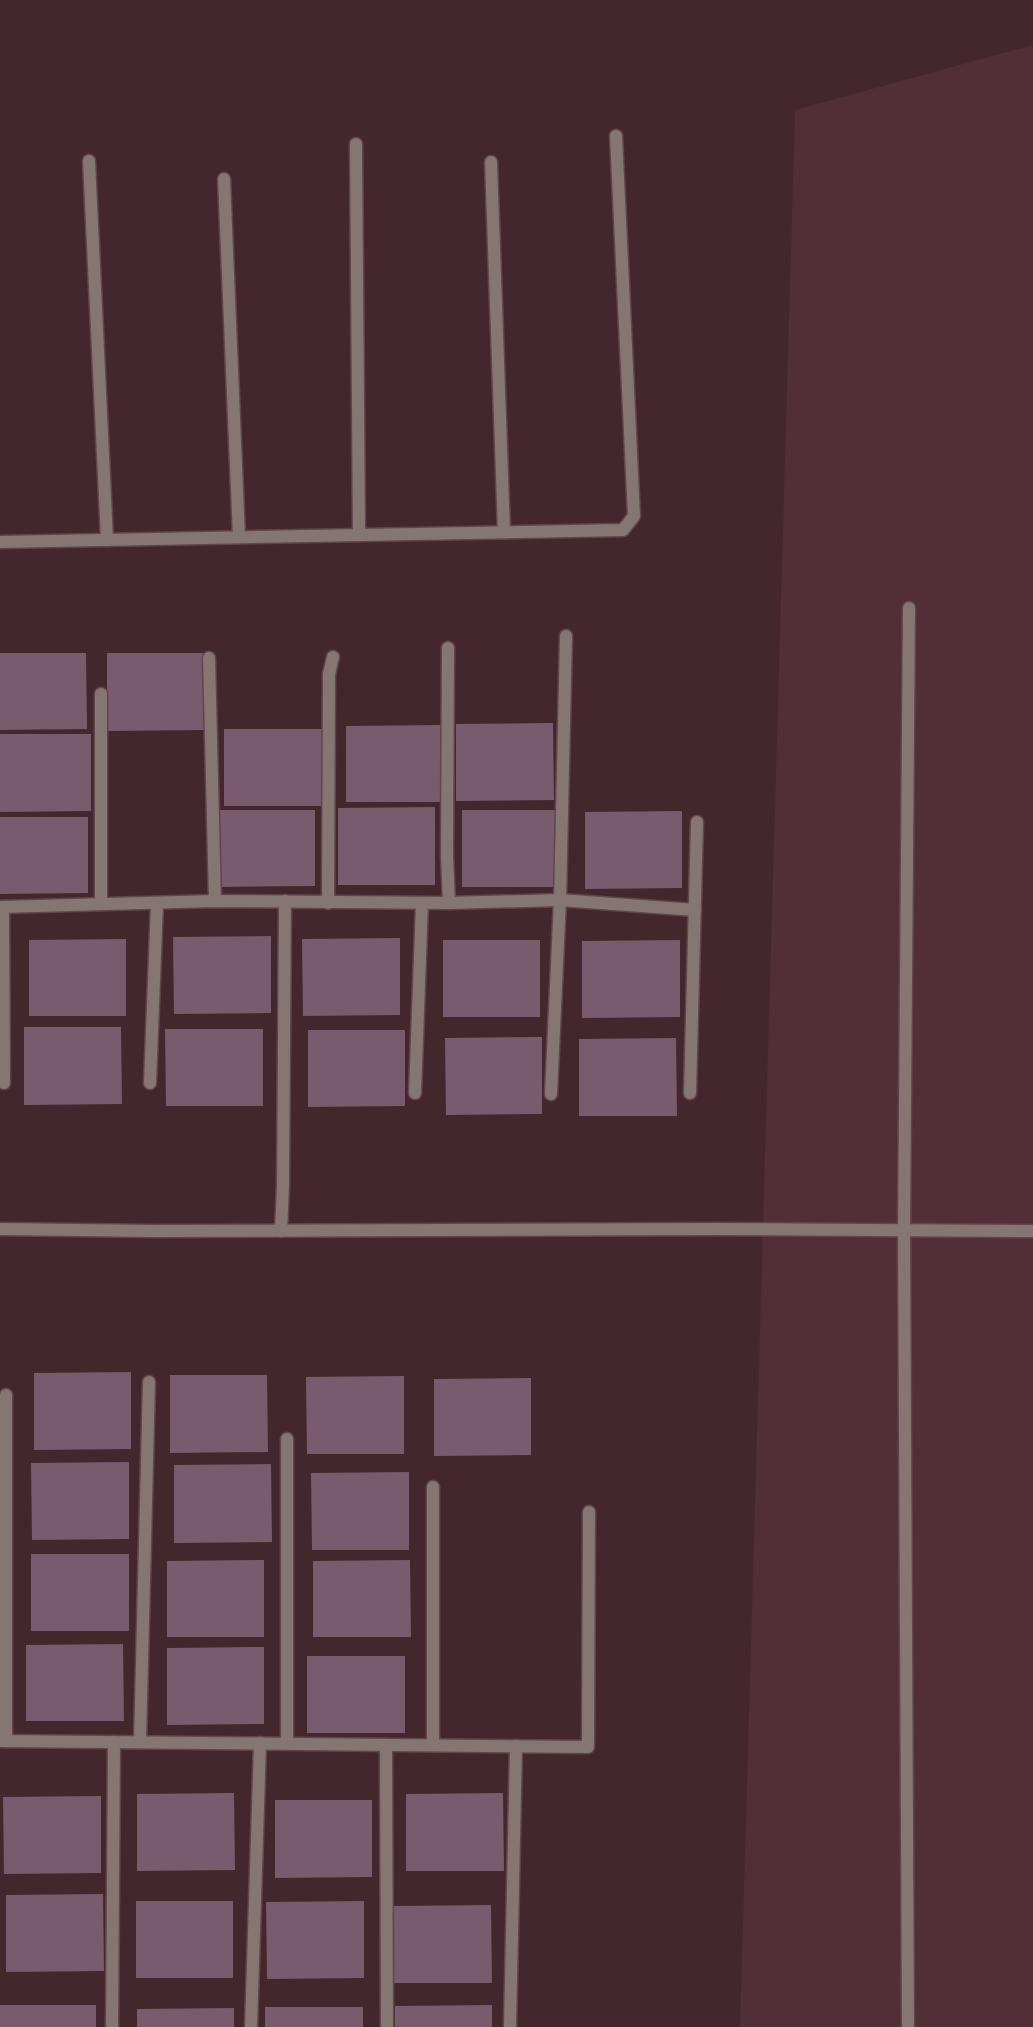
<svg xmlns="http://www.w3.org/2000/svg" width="1033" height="2027" viewBox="0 0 1033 2027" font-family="'Exo 2',sans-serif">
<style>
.built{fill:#522e36}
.building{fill:#785b6d}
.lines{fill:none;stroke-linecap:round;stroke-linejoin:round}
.minor-casing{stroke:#61454b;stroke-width:15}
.minor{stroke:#857573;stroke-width:12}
</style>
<rect width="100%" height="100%" fill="#44272d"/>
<path class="built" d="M1033 45V2027H740L795 110Z"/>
<g class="building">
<path d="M0 653H86L87 729 0 730Z"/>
<path d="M107 653H204L205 730 107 731Z"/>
<path d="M553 723 554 800 456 801V724Z"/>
<path d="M443 725V802H346V726Z"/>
<rect x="224" y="729" width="98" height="77"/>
<path d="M0 734H91V811L0 812Z"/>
<path d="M435 807V885H338V808Z"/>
<path d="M217 810H315V886L217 887Z"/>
<path d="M462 810H559L560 887H462Z"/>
<path d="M682 811V888L585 889V812Z"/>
<path d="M0 817H88V893L0 894Z"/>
<path d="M271 936V1013L174 1014 173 937Z"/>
<path d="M400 938V1015L303 1016 302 939Z"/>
<path d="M126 939V1016H29V940Z"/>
<rect x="443" y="940" width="97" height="77"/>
<path d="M680 940V1017L582 1018V941Z"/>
<path d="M24 1027H121L122 1104 24 1105Z"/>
<path d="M165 1029H263V1106H166Z"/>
<path d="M308 1030H405V1106L308 1107Z"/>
<path d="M542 1037V1114L446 1115 445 1038Z"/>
<path d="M676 1038 677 1116H579V1039Z"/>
<path d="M131 1372V1449L34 1450V1373Z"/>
<path d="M170 1375H267L268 1452 170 1453Z"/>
<path d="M404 1376V1454H307L306 1377Z"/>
<path d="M531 1378V1455L434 1456V1379Z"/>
<path d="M129 1462V1539L32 1540 31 1463Z"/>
<path d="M271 1464 272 1542 174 1543V1465Z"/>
<path d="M409 1472V1550H312L311 1473Z"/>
<rect x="31" y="1554" width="98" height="77"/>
<path d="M264 1560V1637H167V1561Z"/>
<path d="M410 1560 411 1637H313V1561Z"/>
<path d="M123 1644 124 1721H26V1645Z"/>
<path d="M264 1647V1724L167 1725V1648Z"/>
<rect x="307" y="1656" width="98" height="77"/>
<path d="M234 1793 235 1870 137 1871V1794Z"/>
<path d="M503 1793 504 1871H406V1794Z"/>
<path d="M101 1796V1873L4 1874 3 1797Z"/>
<path d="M275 1800H372V1877L275 1878Z"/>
<path d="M103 1894 104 1971 6 1972V1895Z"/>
<rect x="136" y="1901" width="97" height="77"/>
<path d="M364 1901V1978L267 1979 266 1902Z"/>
<path d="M491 1905 492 1983H394V1906Z"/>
<rect x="0" y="2005" width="96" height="22"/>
<path d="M492 2005V2027H395V2006Z"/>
<rect x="265" y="2007" width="98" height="20"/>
<path d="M234 2008V2027H137V2009Z"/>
</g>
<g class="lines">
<defs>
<g id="minor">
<path d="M356 144 359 535"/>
<path d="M89 161 107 540"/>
<path d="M491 162 504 532"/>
<path d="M224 179 239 537"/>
<path d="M0 542 623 530 634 516 616 136"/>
<path d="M448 648 447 856 449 903"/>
<path d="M209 658 215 901"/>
<path d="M328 903 329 674 333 657"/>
<path d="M101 904V694"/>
<path d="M0 907 215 901 449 903 560 900 695 910"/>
<path d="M3 907 4 1083"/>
<path d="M150 1083 157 903"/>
<path d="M415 1093 422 903"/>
<path d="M690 1093 697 822"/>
<path d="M551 1094 560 900 566 636"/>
<path d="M0 1229 153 1231 718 1229 1033 1231"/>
<path d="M281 1231 283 1186 285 901"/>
<path d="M6 1395V1741"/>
<path d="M433 1487V1745"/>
<path d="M0 1741 588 1747 589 1512"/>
<path d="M140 1742 149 1382"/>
<path d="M287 1743V1439"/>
<path d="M386 1745 387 2027"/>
<path d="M112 2027 114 1742"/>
<path d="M251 2027 260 1743"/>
<path d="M510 2027 516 1746"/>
<path d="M908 2027 904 1230 909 608"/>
</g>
</defs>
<use href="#minor" class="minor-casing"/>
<use href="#minor" class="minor"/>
</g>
</svg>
